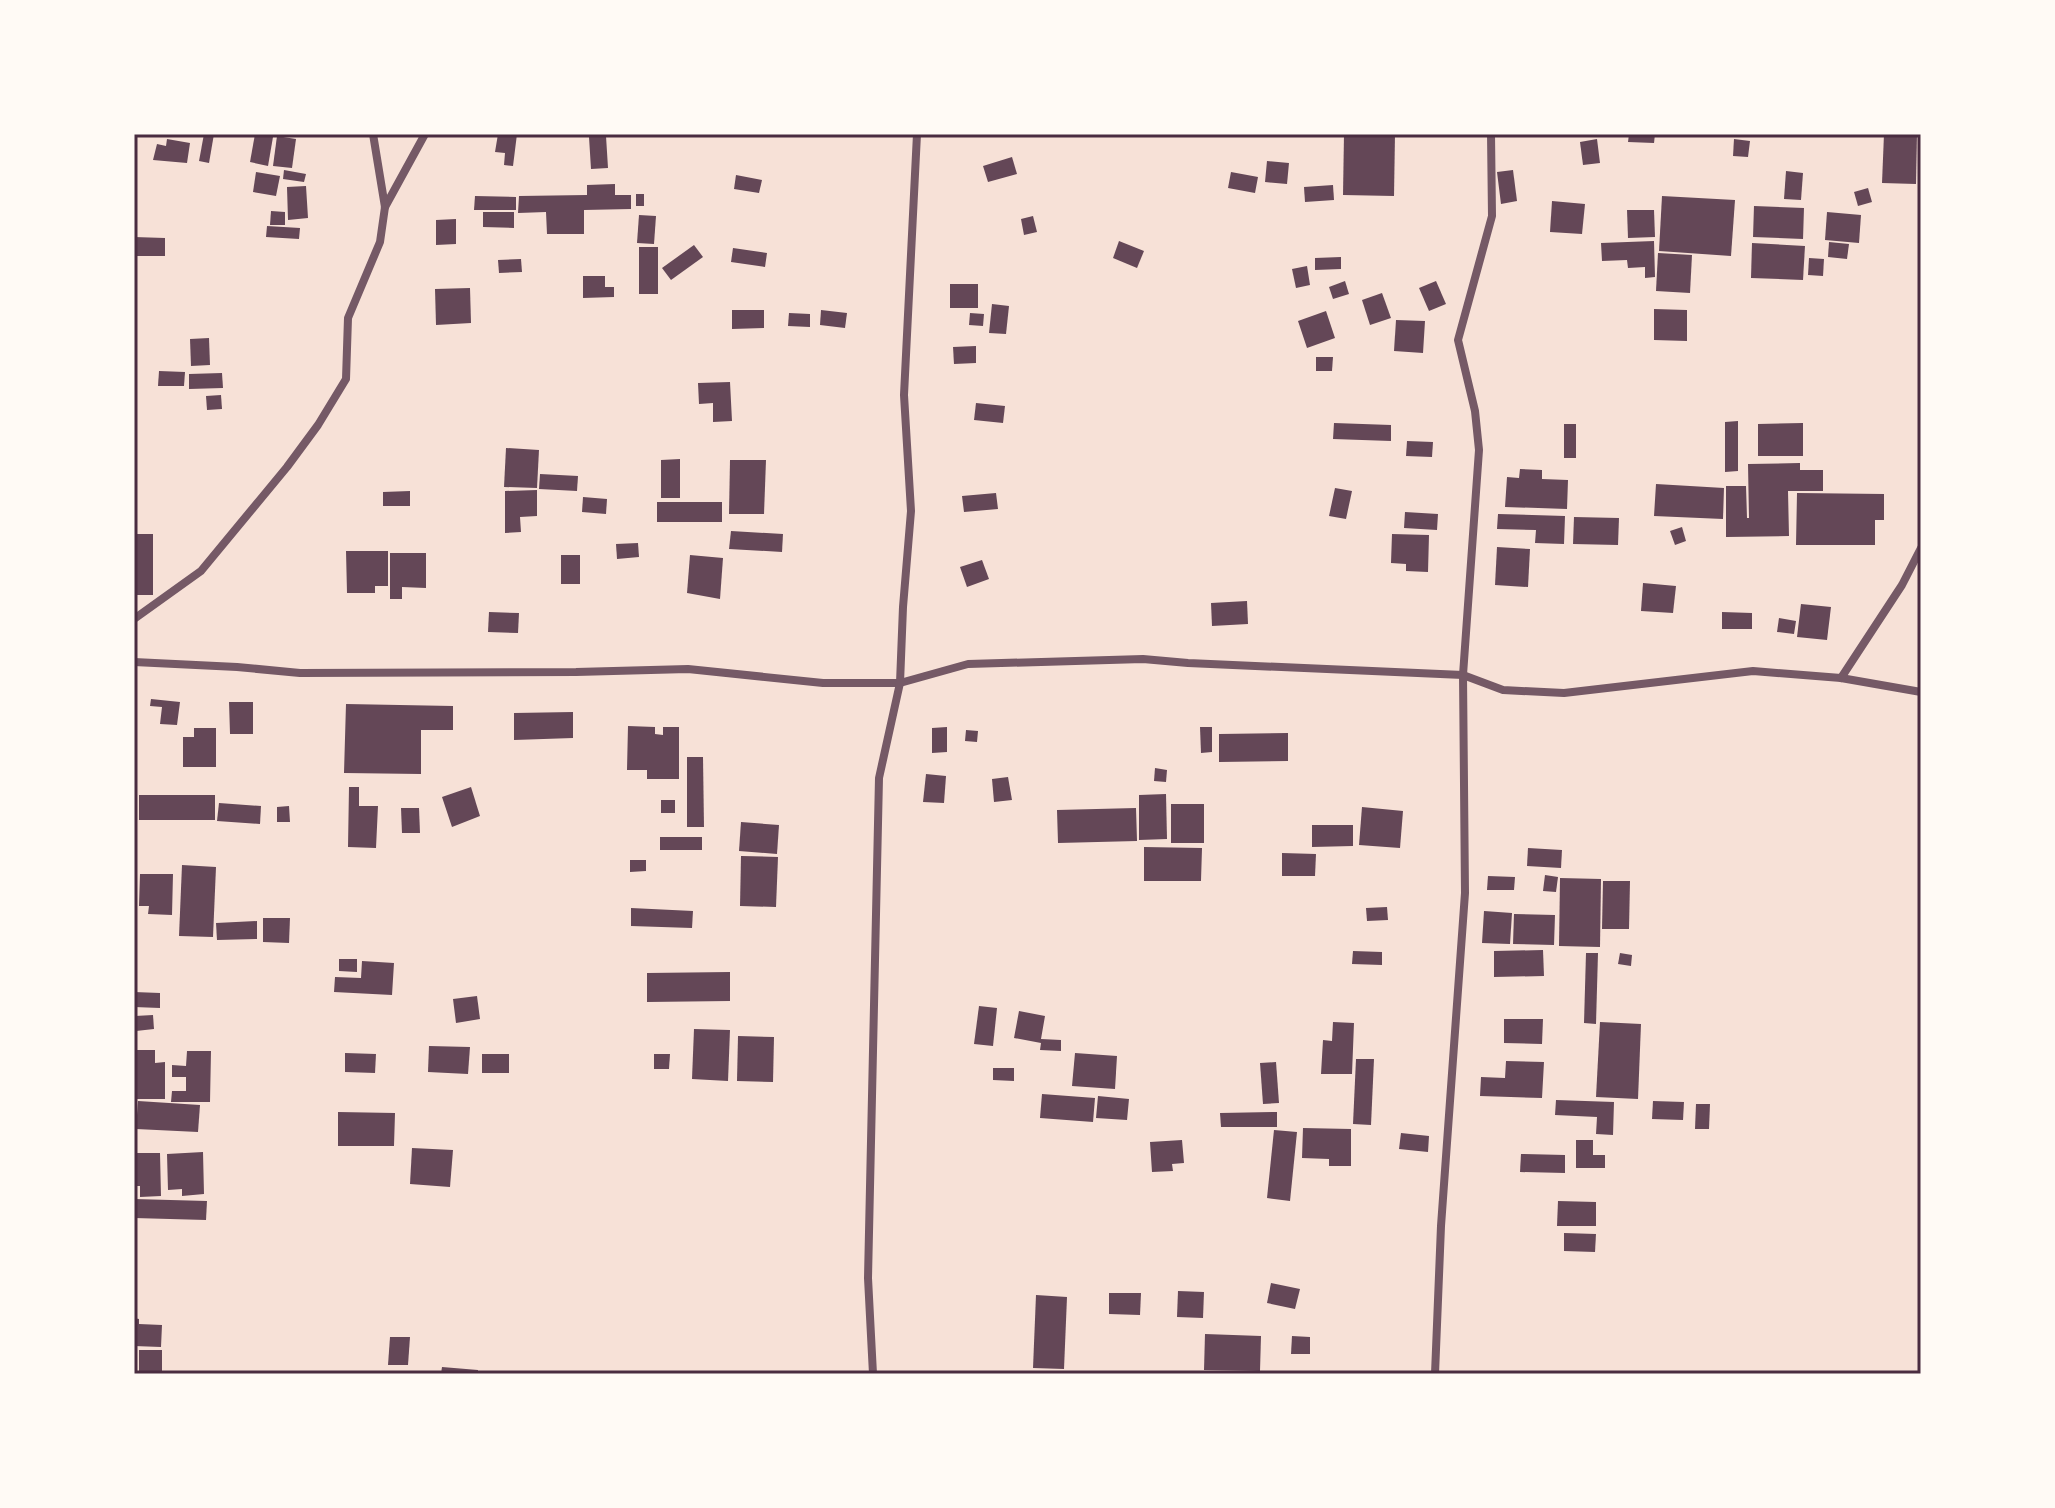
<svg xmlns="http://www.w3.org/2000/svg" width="2055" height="1508" viewBox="0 0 2055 1508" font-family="'Nunito Sans',sans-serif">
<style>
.building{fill:#644757}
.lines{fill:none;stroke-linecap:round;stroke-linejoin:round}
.minor{stroke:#755966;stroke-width:8}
.neatline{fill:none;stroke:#4a2c40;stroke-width:3}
</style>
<rect width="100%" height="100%" fill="#f7e1d7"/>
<g class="building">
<path d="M204 134H214L209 163 199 161Z"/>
<path d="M255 134 273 137 268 166 250 162Z"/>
<path d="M498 134H517L513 166 504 165 505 153 495 152Z"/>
<path d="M1344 134H1395L1394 196 1343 195Z"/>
<path d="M1629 134H1655L1654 143 1628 142Z"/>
<path d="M1884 134H1917L1916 184 1882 183Z"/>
<path d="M277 136 296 139 292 168 273 166Z"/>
<path d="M606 136 608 168 591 169 589 137Z"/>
<path d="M167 139 190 143 187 163 153 160 157 144 166 146Z"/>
<path d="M1597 139 1600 163 1583 165 1580 142Z"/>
<path d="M1734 139 1750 141 1748 157 1733 156Z"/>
<path d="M1012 157 1017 174 988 182 983 166Z"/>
<path d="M1267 161 1289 163 1287 184 1265 182Z"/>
<path d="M284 170 306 174 304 182 283 179Z"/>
<path d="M1513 170 1517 201 1501 204 1497 172Z"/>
<path d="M1786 171 1803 173 1801 200 1784 199Z"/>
<path d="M256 172 280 176 276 196 253 192Z"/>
<path d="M1231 172 1258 177 1255 193 1228 188Z"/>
<path d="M736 175 762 180 759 193 734 189Z"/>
<path d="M615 184V195H631V209L584 210V234H547L546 212 518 213 519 196 587 195V185Z"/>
<path d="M1333 185 1334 200 1305 202 1304 187Z"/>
<path d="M306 186 308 218 288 220 287 187Z"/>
<path d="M1868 188 1872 202 1858 206 1854 192Z"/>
<rect x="636" y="194" width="8" height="12"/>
<path d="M475 196 516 197V210H474Z"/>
<path d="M1662 196 1735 200 1731 256 1659 251Z"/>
<path d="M1552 201 1585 204 1582 234 1550 232Z"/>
<path d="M1754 206 1804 208 1803 239 1753 237Z"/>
<path d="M1627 210H1654L1655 237 1628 238Z"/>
<path d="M271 211 285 212V225H270Z"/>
<path d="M483 212H514V228L483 227Z"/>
<path d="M1827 212 1861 215 1859 243 1825 240Z"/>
<path d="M639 215 656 216 654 244 637 243Z"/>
<path d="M1033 216 1037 232 1024 235 1021 219Z"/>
<path d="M456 219V244L436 245V220Z"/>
<path d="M267 226 300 228 299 239 266 237Z"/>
<path d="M134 237 165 238V256H134Z"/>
<path d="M1119 241 1144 251 1137 268 1113 258Z"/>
<path d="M1654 241 1655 277 1645 278V267L1628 268 1627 260 1602 261 1601 243Z"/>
<path d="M1829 242 1849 244 1847 259 1828 257Z"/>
<path d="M1752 243 1805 246 1803 280 1751 278Z"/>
<path d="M694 245 703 257 671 280 662 268Z"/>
<rect x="639" y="247" width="19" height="47"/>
<path d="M733 248 767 253 765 267 731 262Z"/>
<path d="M1658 253 1692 255 1690 293 1656 291Z"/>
<path d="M1341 257V269L1315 270V258Z"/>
<path d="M1809 258 1824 259 1823 276 1808 275Z"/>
<path d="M521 259 522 272 499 273 498 260Z"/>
<path d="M1307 266 1310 285 1296 288 1292 269Z"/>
<path d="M583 276H605V287H614V297L583 298Z"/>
<path d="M1345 281 1349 294 1333 299 1329 287Z"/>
<path d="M1436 281 1446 304 1429 311 1419 288Z"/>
<rect x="950" y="284" width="28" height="24"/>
<path d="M470 288 471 323 436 325 435 289Z"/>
<path d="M1382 293 1391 318 1370 325 1362 300Z"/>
<path d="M992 304 1009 306 1006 334 989 333Z"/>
<path d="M1654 309 1687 310V341L1654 340Z"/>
<path d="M732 310H764V328L732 329Z"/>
<path d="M821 310 847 313 845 328 820 325Z"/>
<path d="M1326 311 1335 338 1307 348 1298 321Z"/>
<path d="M789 313 810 314V327L788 326Z"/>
<path d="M970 313 984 314 983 326 969 325Z"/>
<path d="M1396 320 1425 321 1423 353 1394 351Z"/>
<path d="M209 338 210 365 191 366 190 339Z"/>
<path d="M976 346V363L954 364 953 347Z"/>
<path d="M1316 357H1333L1332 371H1316Z"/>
<path d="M159 371 185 372 184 386H158Z"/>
<path d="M222 373 223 388 189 389V374Z"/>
<path d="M730 382 732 421 713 422V403L699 404 698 383Z"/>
<path d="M221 395 222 409 207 410 206 396Z"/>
<path d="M976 403 1005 406 1003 423 974 420Z"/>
<path d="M1738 421V471L1725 472V422Z"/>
<path d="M1334 423 1391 425V441L1333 439Z"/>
<path d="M1803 423V456H1758V424Z"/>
<rect x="1564" y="424" width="12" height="34"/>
<path d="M1407 441 1433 442 1432 457 1406 456Z"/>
<path d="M506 448 539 450 537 488 504 487Z"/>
<path d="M680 459V498H661V460Z"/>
<path d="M730 460H766L764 514H729Z"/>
<path d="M1800 463V470H1823V491H1788L1789 536 1726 537V486H1746L1747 518H1749L1748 464Z"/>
<path d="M1520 469 1542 470V479L1568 480 1567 509 1505 507 1507 477 1519 478Z"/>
<path d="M540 474 578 476 577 491 539 489Z"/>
<path d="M1656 484 1724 488 1723 519 1654 516Z"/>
<path d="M1335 488 1352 491 1346 519 1329 516Z"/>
<path d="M537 490V516L520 517 521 532 505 533V491Z"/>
<path d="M410 491V506H383V492Z"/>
<path d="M996 493 998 509 964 512 962 496Z"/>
<path d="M1797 493 1884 494V520H1875V545H1796Z"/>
<path d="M583 497 607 499 606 514 582 512Z"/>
<rect x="657" y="502" width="65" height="20"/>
<path d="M1405 512 1438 514 1437 530 1404 528Z"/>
<path d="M1498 514 1565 516 1564 544 1535 543 1536 530 1497 529Z"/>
<path d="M1574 517 1619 518 1618 545 1573 544Z"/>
<path d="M1682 527 1686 541 1675 545 1670 531Z"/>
<path d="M731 531 783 534 782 552 729 549Z"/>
<rect x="134" y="534" width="19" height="61"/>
<path d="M1392 534 1429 535 1428 572 1406 571V564L1391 563Z"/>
<path d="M638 543 639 557 617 559 616 544Z"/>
<path d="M1497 547 1530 549 1528 587 1495 585Z"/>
<path d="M346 551H388V586H375V593H347Z"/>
<path d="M390 553H426V588L402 587V599H390Z"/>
<rect x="561" y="555" width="19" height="29"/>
<path d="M690 555 723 558 720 599 687 593Z"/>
<path d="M982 560 989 579 967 587 960 567Z"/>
<path d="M1643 583 1676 586 1673 613 1641 611Z"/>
<path d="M1247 601 1248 624 1212 626 1211 603Z"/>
<path d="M1801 604 1831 607 1827 640 1797 637Z"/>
<path d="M489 612 519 613 518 633 488 632Z"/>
<path d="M1722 612 1752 613V629H1722Z"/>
<path d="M1779 618 1796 621 1794 634 1777 632Z"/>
<path d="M151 699 180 702 177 725 160 724 162 707 150 706Z"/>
<path d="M229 702H253V734H230Z"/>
<path d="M346 704 453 706V730H421V774L344 773Z"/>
<path d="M573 712V738L514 740V713Z"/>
<path d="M628 726 655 727V734L663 735V727H679V779H647V770H627Z"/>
<path d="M947 727V752L932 753V728Z"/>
<path d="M1200 727H1212V752L1201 753Z"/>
<path d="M194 728H216V767H183V737H194Z"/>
<path d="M966 730 978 731 977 742 965 741Z"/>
<path d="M1288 733V761L1219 762V734Z"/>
<path d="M687 757H703L704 827H687Z"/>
<path d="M1155 768 1167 770 1166 782 1154 781Z"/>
<path d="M926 774 946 776 944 803 923 802Z"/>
<path d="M1008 777 1012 800 994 802 992 779Z"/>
<path d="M349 787H359V806H378L376 848 348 847Z"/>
<path d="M471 787 480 816 452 827 442 797Z"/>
<path d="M1166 794 1167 839 1139 840V795Z"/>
<rect x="139" y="795" width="76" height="25"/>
<rect x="661" y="800" width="14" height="13"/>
<path d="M219 803 261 806 260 824 217 821Z"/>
<rect x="1171" y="804" width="33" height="39"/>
<path d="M289 806 290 822H277V807Z"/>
<path d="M1362 807 1403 811 1400 848 1359 845Z"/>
<path d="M401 808H419L420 833H402Z"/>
<path d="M1136 808 1137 841 1058 843 1057 810Z"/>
<path d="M741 822 779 825 777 854 739 851Z"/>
<path d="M1312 825H1353V846L1312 847Z"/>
<rect x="660" y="837" width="42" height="13"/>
<path d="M1144 847 1202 848 1201 881H1144Z"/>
<path d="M1528 848 1562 850 1561 868 1527 866Z"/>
<path d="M1282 853 1316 854 1315 876H1282Z"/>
<path d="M741 856 778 857 776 907 740 906Z"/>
<path d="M630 860H646V871L630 872Z"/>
<path d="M182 865 216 867 213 937 179 936Z"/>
<path d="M140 874H173L172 915 148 914 149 906H139Z"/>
<path d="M1545 875 1558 877 1556 892 1543 891Z"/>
<path d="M1488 876 1515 877 1514 890H1487Z"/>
<path d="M1560 878 1601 879 1600 947 1559 946Z"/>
<path d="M1603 881H1630L1629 929H1602Z"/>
<path d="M1387 907 1388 920 1367 921 1366 908Z"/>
<path d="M631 908 693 911 692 928 631 926Z"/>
<path d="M1484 911 1512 913 1510 944 1482 943Z"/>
<path d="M1514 914 1555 915 1554 945 1513 944Z"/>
<path d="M263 918H290L289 943 263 942Z"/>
<path d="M257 921V939L217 940 216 923Z"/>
<path d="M1543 950 1544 976 1494 977V951Z"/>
<path d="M1353 951 1382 952V965L1352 964Z"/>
<path d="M1586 953H1598L1596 1024 1584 1023Z"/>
<path d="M1620 953 1632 955 1631 966 1618 964Z"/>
<path d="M339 959H357V972L339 971Z"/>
<path d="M362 961 394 963 392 995 334 992 335 977 361 978Z"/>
<path d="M730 972V1001L647 1002V973Z"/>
<path d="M134 992 160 993V1008L134 1007Z"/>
<path d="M477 996 480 1019 456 1023 453 999Z"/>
<path d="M979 1006 997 1008 993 1046 974 1044Z"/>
<path d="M1019 1011 1045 1016 1041 1039 1061 1040V1051L1040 1050 1041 1043 1014 1038Z"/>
<path d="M153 1015 154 1029 136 1031 135 1016Z"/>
<path d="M1504 1019H1543L1542 1044 1504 1043Z"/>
<path d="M1333 1022 1354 1023 1352 1074H1321L1323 1040 1332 1041Z"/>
<path d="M1600 1022 1641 1024 1638 1099 1596 1097Z"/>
<path d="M694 1029 730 1030 728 1081 692 1079Z"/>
<path d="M738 1036 774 1037 773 1082 737 1081Z"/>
<path d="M429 1046 470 1047 468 1074 428 1072Z"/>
<path d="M134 1050H155V1063L165 1062V1099H134Z"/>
<path d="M187 1051H211L210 1102H171L172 1091H186V1077H172V1065L186 1066Z"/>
<path d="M345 1053 376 1054 375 1073 345 1072Z"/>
<path d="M1075 1053 1117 1056 1115 1089 1072 1086Z"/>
<rect x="482" y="1054" width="27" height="19"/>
<path d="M654 1054H670L669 1069H654Z"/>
<path d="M1356 1059H1374L1371 1125 1353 1124Z"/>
<path d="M1506 1061 1544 1062 1542 1098 1480 1096 1481 1077 1505 1078Z"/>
<path d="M1276 1062 1279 1103 1263 1104 1260 1063Z"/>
<path d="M993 1068H1014V1081L993 1080Z"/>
<path d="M1042 1094 1095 1098 1093 1122 1040 1118Z"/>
<path d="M1098 1096 1129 1099 1127 1120 1096 1118Z"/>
<path d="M1556 1100 1614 1102 1613 1135 1596 1134 1597 1117 1555 1115Z"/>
<path d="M138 1101 200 1105 198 1132 136 1129Z"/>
<path d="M1653 1101 1684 1102 1683 1120 1652 1119Z"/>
<path d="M1696 1104H1710L1709 1129H1695Z"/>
<path d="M338 1112 395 1113 394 1146H338Z"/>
<path d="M1277 1112V1127H1221L1220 1113Z"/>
<path d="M1303 1128 1351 1129V1166H1329V1159L1302 1158Z"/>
<path d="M1274 1130 1297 1132 1290 1201 1267 1198Z"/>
<path d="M1401 1133 1429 1136 1428 1152 1399 1149Z"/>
<path d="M1182 1140 1184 1163 1172 1164 1173 1171 1152 1172 1150 1142Z"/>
<path d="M1576 1140H1593V1155H1605V1168H1576Z"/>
<path d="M412 1148 453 1150 450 1187 410 1184Z"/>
<path d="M203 1152 204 1194 182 1196V1189L168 1190 167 1154Z"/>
<path d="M134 1153H160L161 1196 140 1197V1186H134Z"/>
<path d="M1521 1154 1565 1155V1173L1520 1172Z"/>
<path d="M134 1199 207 1201 206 1220 134 1218Z"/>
<path d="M1558 1201 1596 1202V1226H1557Z"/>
<path d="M1564 1233 1596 1234 1595 1252 1564 1251Z"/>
<path d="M1271 1283 1300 1289 1295 1309 1267 1303Z"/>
<path d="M1178 1291 1204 1292 1203 1318 1177 1317Z"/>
<path d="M1109 1293H1141L1140 1315 1109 1314Z"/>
<path d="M1036 1295 1067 1297 1064 1369 1033 1368Z"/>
<path d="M134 1318 139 1319V1324L162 1325 161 1347 134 1346Z"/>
<path d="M1205 1334 1261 1336 1260 1371 1204 1370Z"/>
<path d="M1292 1336 1310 1337V1354H1291Z"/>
<path d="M390 1337H410L408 1365H388Z"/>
<rect x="139" y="1350" width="23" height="22"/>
<path d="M442 1367 478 1370V1374H441Z"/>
</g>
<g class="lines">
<g class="minor">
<path d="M385 207 425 134"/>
<path d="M134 619 201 571 287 467 318 425 346 379 348 318 380 242 385 207 373 134"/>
<path d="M134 662 237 667 300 673 576 672 688 669 823 683H900L968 664 1143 659 1188 663 1463 675 1503 690 1564 693 1753 671 1841 678 1921 692"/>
<path d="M1841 678 1902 585 1921 548"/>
<path d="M873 1374 868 1278 879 778 900 683 903 607 911 511 904 395 917 134"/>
<path d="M1435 1374 1441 1226 1465 893 1463 675 1479 450 1475 411 1458 340 1492 216 1491 134"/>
</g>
</g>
<rect width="2055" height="1508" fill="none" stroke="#fffaf5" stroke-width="272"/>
<rect x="136" y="136" width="1783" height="1236" class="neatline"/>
</svg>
